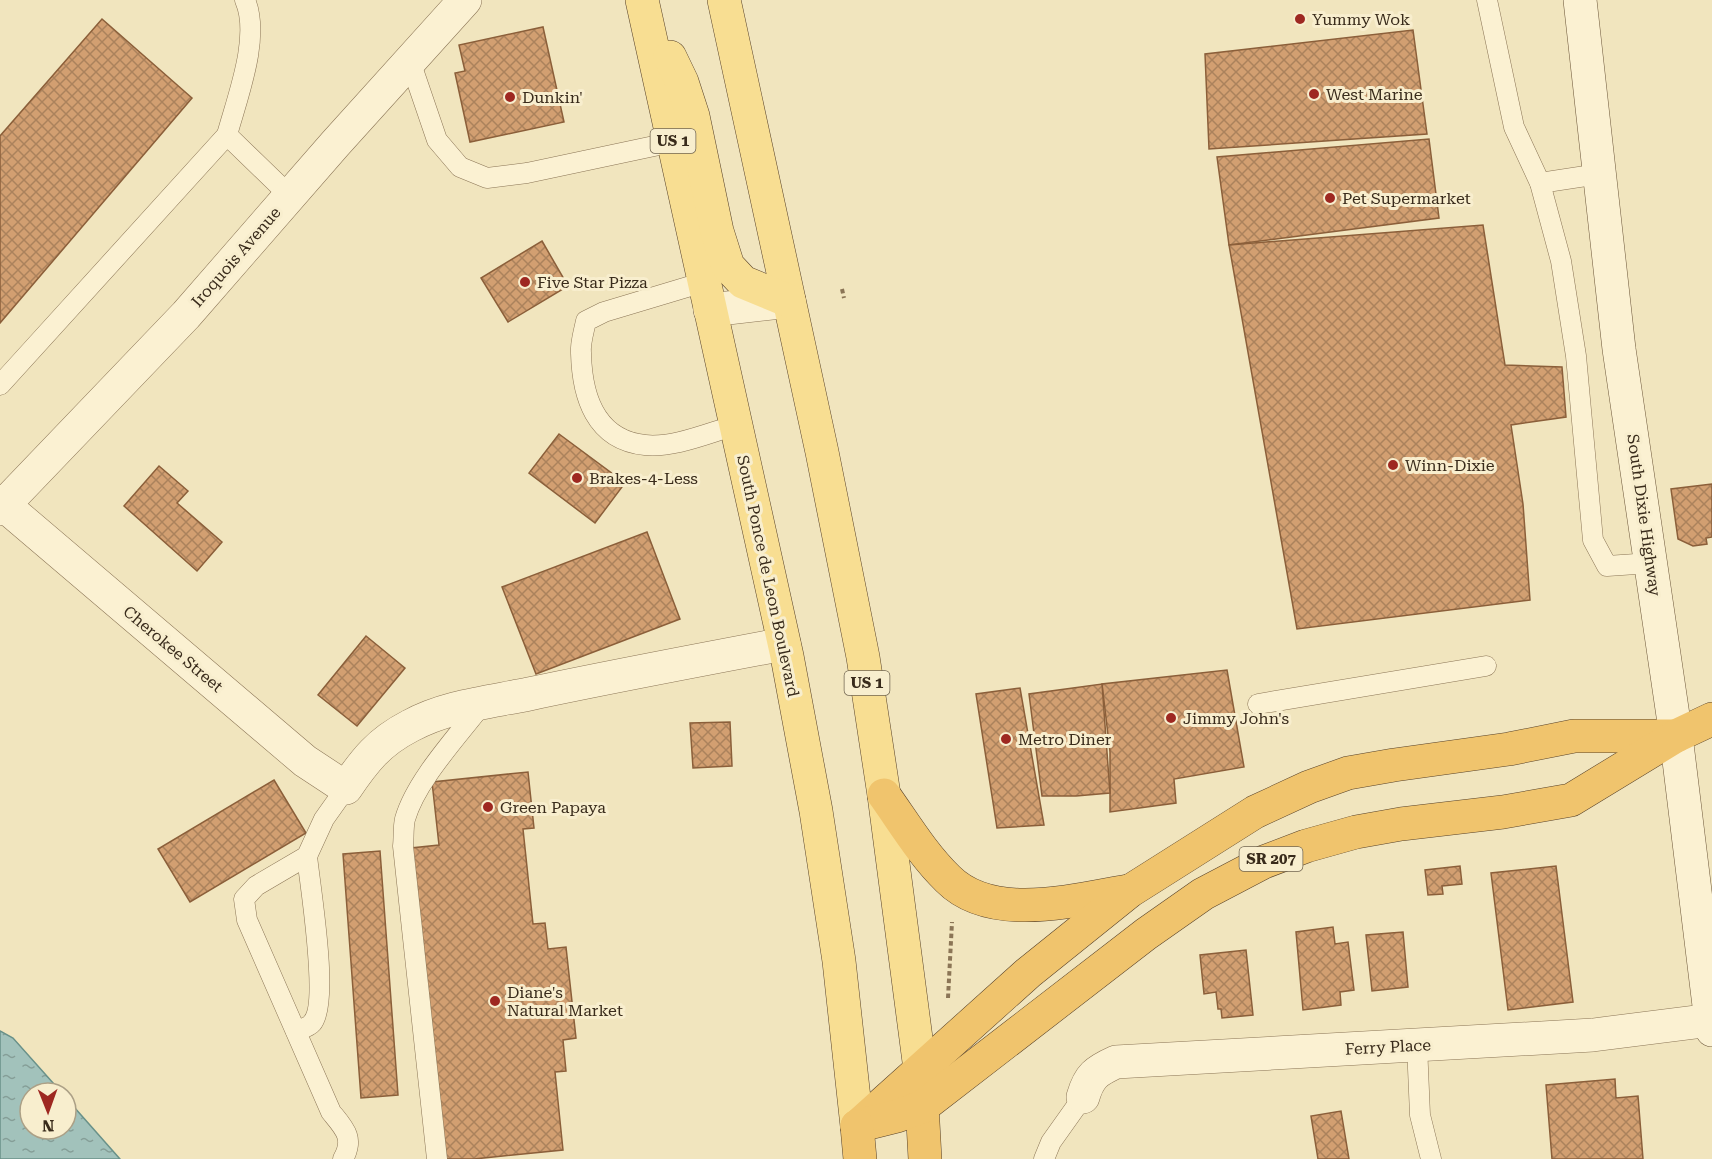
<svg xmlns="http://www.w3.org/2000/svg" width="1712" height="1159" viewBox="0 0 1712 1159" font-family="'Roboto Serif',serif">
<style>
.water{fill:url(#water-ripples);stroke:#699189;stroke-width:1.5}
.building{fill:url(#building-cross-hatch);stroke:#8b5f3a;stroke-width:1.5}
.lines{fill:none;stroke-linecap:round;stroke-linejoin:round}
.service-casing{stroke:#8b7556;stroke-width:21}
.minor-casing{stroke:#8b7556;stroke-width:34}
.secondary-casing{stroke:#6c5639;stroke-width:34}
.primary-casing{stroke:#58422a;stroke-width:34}
.trunk-casing{stroke:#58422a;stroke-width:34}
.path{stroke:#8b7556;stroke-width:4;stroke-dasharray:4.5 3;stroke-linecap:butt}
.service{stroke:#fbf1d2;stroke-width:20}
.minor{stroke:#fbf1d2;stroke-width:33}
.secondary{stroke:#fbf1d2;stroke-width:33}
.primary{stroke:#f8de92;stroke-width:33}
.trunk{stroke:#f0c46d;stroke-width:33}
.poi-dot{fill:#9e2821;stroke:#f8eece;stroke-width:2}
.labels{text-anchor:middle;dominant-baseline:central;stroke-width:6;stroke-linejoin:round;paint-order:stroke}
.shield{fill:#f8eece;stroke:#726651;stroke-width:1.5}
.shield-label{font-size:15px;font-weight:bold;fill:#392b1b}
.poi-label{font-size:16px;fill:#392b1b;stroke:#f8eece;text-anchor:start}
.street-label{font-size:16px;fill:#392b1b;stroke:#f8eece}
</style>
<defs>
<pattern id="water-ripples" width="26" height="14" patternUnits="userSpaceOnUse" patternTransform="scale(1.5)"><rect width="26" height="14" fill="#a2c2bb"/><path d="M2 4q2-2 4 0t4 0M15 11q2-2 4 0t4 0" fill="none" stroke="#859e97"/></pattern>
<pattern id="building-cross-hatch" width="8" height="8" patternUnits="userSpaceOnUse" patternTransform="scale(1.5)"><rect width="8" height="8" fill="#d29f71"/><path d="M0 0l8 8M0 8l8-8" fill="none" stroke="#ab825c"/></pattern>
</defs>
<rect width="100%" height="100%" fill="#f1e5be"/>
<path class="water" d="M0 1031 13 1038 62 1093H30V1129H66V1098L120 1159H0Z"/>
<g class="building">
<path d="M102 19 192 98 0 323V136Z"/>
<path d="M543 27 564 122 470 142 455 73 465 71 459 45Z"/>
<path d="M1413 30 1427 134 1209 149 1205 54Z"/>
<path d="M1429 139 1439 218 1229 245 1217 157Z"/>
<path d="M1483 225 1505 365 1562 367 1566 417 1511 425 1523 504 1530 600 1297 629 1229 245Z"/>
<path d="M542 241 568 286 508 322 481 278Z"/>
<path d="M559 434 625 483 595 523 529 473Z"/>
<path d="M159 466 188 491 177 503 222 542 197 571 124 506Z"/>
<path d="M1712 484V537L1706 538 1707 544 1693 546 1678 539 1671 489Z"/>
<path d="M647 532 680 619 536 674 502 587Z"/>
<path d="M366 636 405 668 357 726 318 695Z"/>
<path d="M1227 670 1244 767 1174 779 1176 803 1110 812V752L1102 684Z"/>
<path d="M1102 684 1110 793 1076 796H1042L1029 694Z"/>
<path d="M1020 688 1044 825 997 828 976 694Z"/>
<path d="M730 722 732 766 693 768 690 723Z"/>
<path d="M528 772 534 828 523 829 533 924 545 923 548 949 566 947 576 1038 563 1040 566 1071 555 1072 563 1150 474 1159H444L411 848 439 845 432 782Z"/>
<path d="M274 780 306 833 190 902 158 849Z"/>
<path d="M380 851 398 1095 361 1098 343 854Z"/>
<path d="M1460 866 1462 884 1442 886 1443 894 1428 895 1425 870Z"/>
<path d="M1556 866 1573 1002 1508 1010 1491 873Z"/>
<path d="M1333 927 1335 944 1348 942 1354 990 1340 992 1341 1005 1303 1010 1296 932Z"/>
<path d="M1403 932 1408 987 1372 991 1366 935Z"/>
<path d="M1246 950 1253 1015 1222 1018 1221 1009H1218L1216 992 1204 994 1200 955Z"/>
<path d="M1615 1079 1616 1098 1638 1096 1643 1159H1552L1546 1085Z"/>
<path d="M1341 1111 1349 1159H1318L1311 1116Z"/>
</g>
<g class="lines">
<defs>
<g id="service">
<path d="M1487 0 1514 127 1540 183 1561 261 1576 356 1593 540 1607 566 1651 563"/>
<path d="M410 61 437 140 460 167 487 178 527 173 673 142"/>
<path d="M227 135C237 98 261 37 245 0"/>
<path d="M1540 183 1599 174"/>
<path d="M704 282 604 312 586 321C584 331 580 343 581 353 582 396 595 440 645 445 674 448 708 433 736 425"/>
<path d="M0 385 227 135 290 196"/>
<path d="M1258 704 1486 666"/>
<path d="M296 1031C301 1029 309 1027 312 1023 330 1004 310 886 307 856"/>
<path d="M1417 1045 1420 1115 1431 1159"/>
<path d="M343 1159C355 1138 344 1128 331 1112L247 920 244 899 256 886 307 856 324 819 346 788"/>
<path d="M437 1159 403 846C404 838 403 827 405 819 416 780 459 735 483 703"/>
<path d="M1044 1159 1051 1142 1083 1097"/>
</g>
<g id="minor">
<path d="M710 310 789 301"/>
<path d="M4 505 305 761 346 788C365 760 379 742 410 726 446 706 490 702 529 694 614 676 699 660 784 644"/>
<path d="M0 509 186 315 335 144 465 0"/>
<path d="M1083 1097C1089 1076 1096 1071 1116 1062L1593 1035 1711 1020"/>
</g>
<path id="secondary" d="M1580 0 1619 349 1676 736 1712 1030"/>
<g id="primary">
<path d="M642 0 787 656 816 811 839 961 857 1126"/>
<path d="M724 0 822 452 863 657 884 795 920 1069"/>
<path d="M670 57 682 82 693 116 717 231 728 266 743 282 789 301"/>
</g>
<g id="trunk">
<path d="M884 795C904 823 923 855 948 879 992 923 1075 900 1128 891"/>
<path d="M921 1086 925 1159"/>
<path d="M861 1123 1028 973 1130 891 1255 812 1309 787 1348 773 1394 765 1509 749 1574 736H1676"/>
<path d="M857 1126 897 1116 922 1107 1146 934 1203 894 1264 862 1306 846 1356 832 1401 824 1503 812 1571 800 1676 736 1712 719"/>
<path d="M857 1126 860 1159"/>
</g>
</defs>
<use href="#service" class="service-casing"/>
<use href="#minor" class="minor-casing"/>
<use href="#secondary" class="secondary-casing"/>
<use href="#primary" class="primary-casing"/>
<use href="#trunk" class="trunk-casing"/>
<g class="path">
<path d="M842 289 844 298"/>
<path d="M948 998 952 922"/>
</g>
<use href="#service" class="service"/>
<use href="#minor" class="minor"/>
<use href="#secondary" class="secondary"/>
<use href="#primary" class="primary"/>
<use href="#trunk" class="trunk"/>
</g>
<g class="poi-dot">
<circle cx="1300" cy="19" r="6"/>
<circle cx="1314" cy="94" r="6"/>
<circle cx="510" cy="97" r="6"/>
<circle cx="1330" cy="198" r="6"/>
<circle cx="525" cy="282" r="6"/>
<circle cx="1393" cy="465" r="6"/>
<circle cx="577" cy="478" r="6"/>
<circle cx="1171" cy="718" r="6"/>
<circle cx="1006" cy="739" r="6"/>
<circle cx="488" cy="807" r="6"/>
<circle cx="495" cy="1001" r="6"/>
</g>
<g class="labels">
<g class="shield">
<rect x="650.5" y="129" width="45" height="24" rx="4.5"/>
<rect x="844.5" y="671" width="45" height="24" rx="4.5"/>
<rect x="1239.5" y="847" width="63" height="24" rx="4.5"/>
</g>
<g class="shield-label">
<text x="673" y="141">US 1</text>
<text x="867" y="683">US 1</text>
<text x="1271" y="859">SR 207</text>
</g>
<g class="poi-label">
<text x="1312" y="19">Yummy Wok</text>
<text x="1326" y="94">West Marine</text>
<text x="522" y="97">Dunkin'</text>
<text x="1342" y="198">Pet Supermarket</text>
<text x="537" y="282">Five Star Pizza</text>
<text x="1405" y="465">Winn-Dixie</text>
<text x="589" y="478">Brakes-4-Less</text>
<text x="1183" y="718">Jimmy John's</text>
<text x="1018" y="739">Metro Diner</text>
<text x="500" y="807">Green Papaya</text>
<text x="507" y="992">Diane's<tspan x="507" dy="18">Natural Market</tspan></text>
</g>
<g class="street-label">
<text transform="translate(236 257) rotate(-49)">Iroquois Avenue</text>
<text transform="translate(1644 515) rotate(82)">South Dixie Highway</text>
<text transform="translate(768 576) rotate(78)">South Ponce de Leon Boulevard</text>
<text transform="translate(173 649) rotate(40)">Cherokee Street</text>
<text transform="translate(1388 1047) rotate(-3)">Ferry Place</text>
</g>
</g>
<g transform="translate(48 1111) rotate(179)"><circle r="28" fill="#f8eece" stroke="#aca086" stroke-width="1.5"/>
<path d="M0-4.5L10 22L0 15L-10 22Z" fill="#9e2821"/>
<text y="-9" font-size="16" font-weight="bold" text-anchor="middle" fill="#392b1b">N</text>
</g>
</svg>
